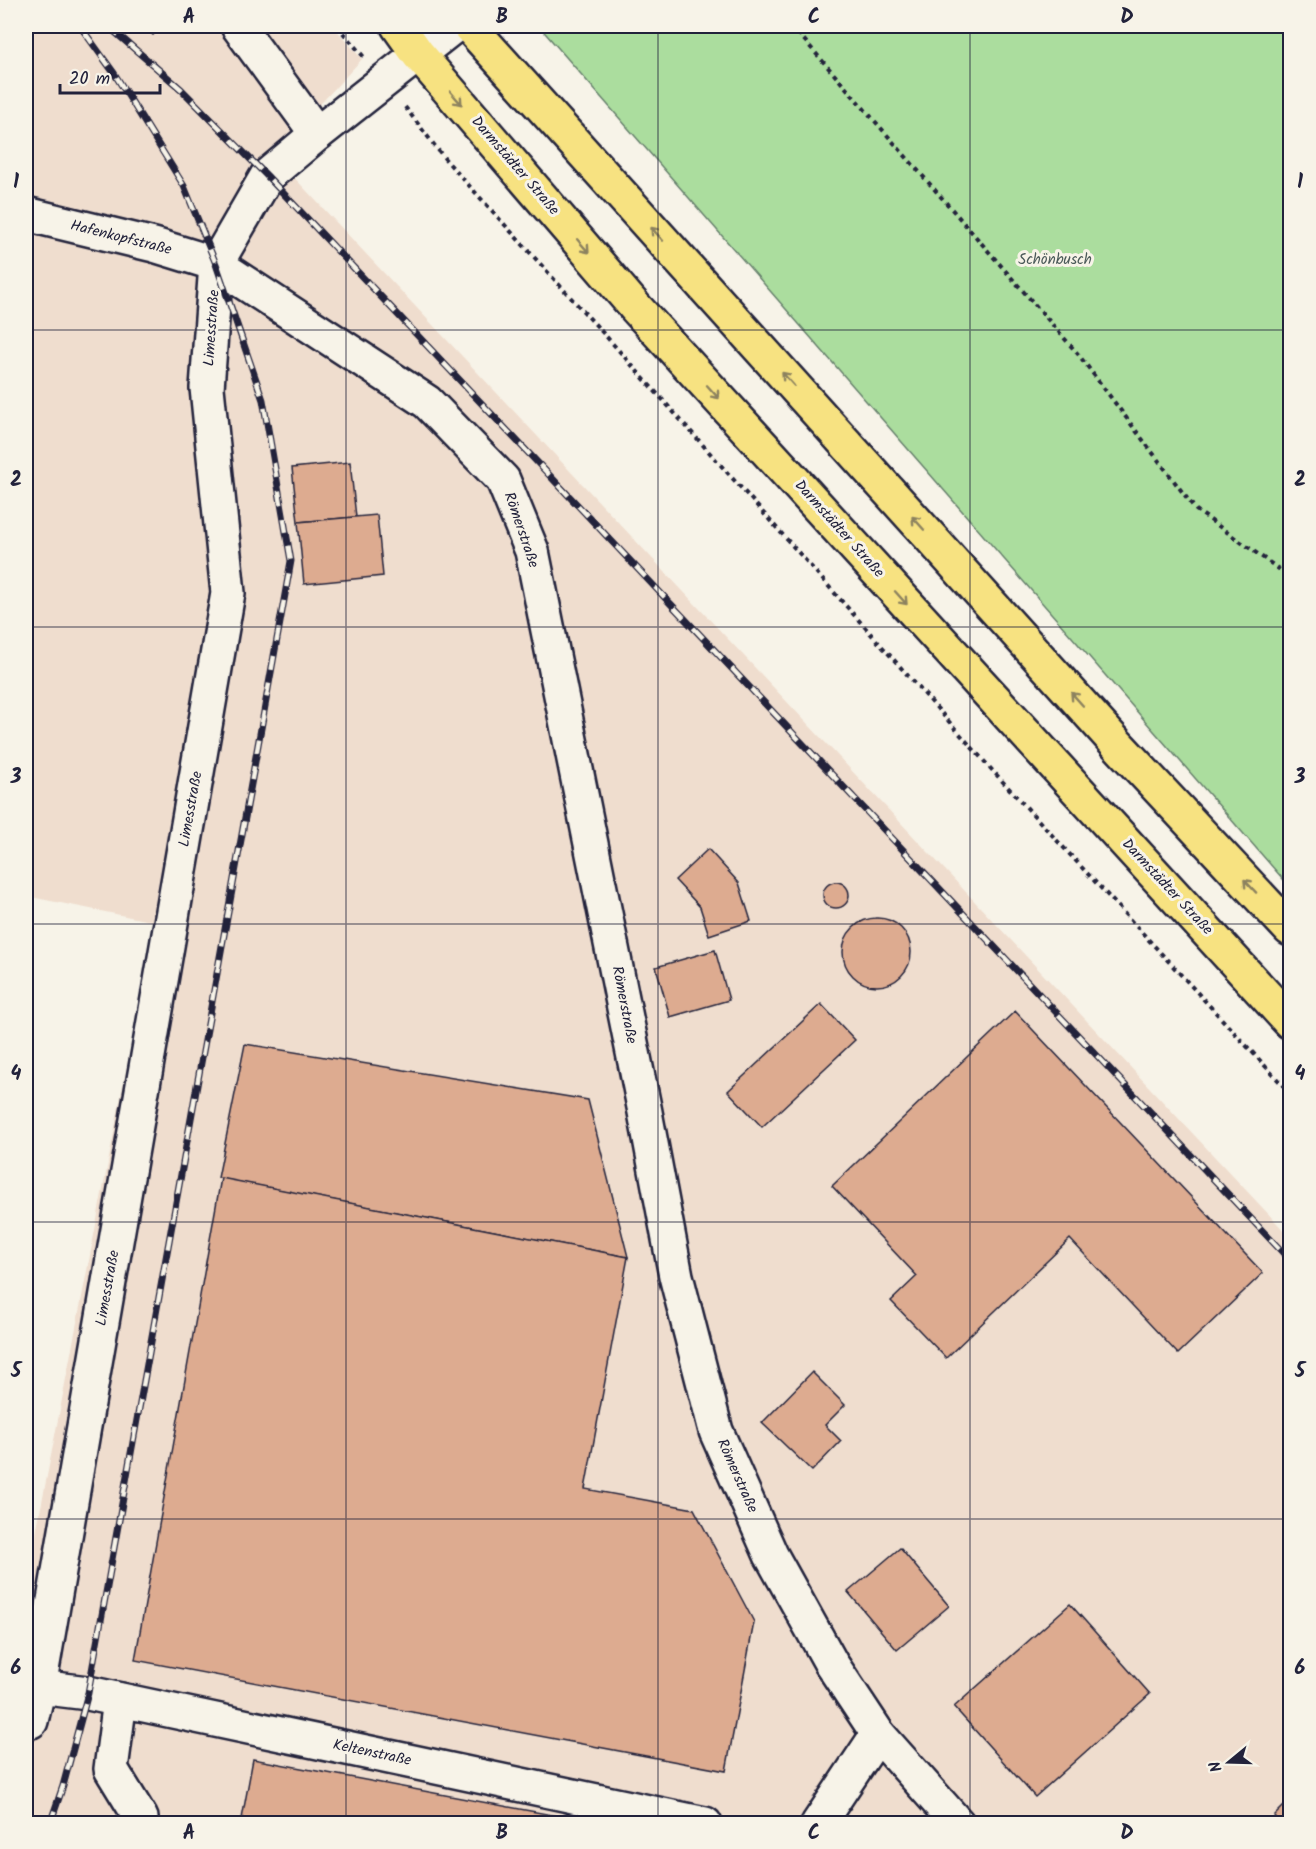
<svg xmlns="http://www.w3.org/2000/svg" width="1316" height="1849" viewBox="0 0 1316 1849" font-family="Kalam,sans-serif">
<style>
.built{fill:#efddce}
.green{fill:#abdd9e;stroke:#66806c;stroke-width:1.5}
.building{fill:#ddab90;stroke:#22223b;stroke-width:1.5}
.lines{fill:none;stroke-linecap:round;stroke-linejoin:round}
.minor-casing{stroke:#22223b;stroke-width:38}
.major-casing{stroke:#22223b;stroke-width:38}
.path{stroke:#22223b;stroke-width:4;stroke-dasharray:4.5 4.5;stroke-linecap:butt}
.minor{stroke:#f7f3e8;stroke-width:33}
.major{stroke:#f7e281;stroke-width:33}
.rail-casing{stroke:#22223b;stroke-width:7}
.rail{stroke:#f7f3e8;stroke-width:4.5;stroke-dasharray:14;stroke-linecap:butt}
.oneway{stroke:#8c825e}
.grid{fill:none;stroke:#22223b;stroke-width:1.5;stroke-opacity:0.55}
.labels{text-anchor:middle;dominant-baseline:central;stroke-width:6;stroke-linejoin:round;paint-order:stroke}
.street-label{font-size:15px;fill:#22223b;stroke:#f7f3e8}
.park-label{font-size:15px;fill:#4b5a59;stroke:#f7f3e8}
.neatline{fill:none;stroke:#22223b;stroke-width:2}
.grid-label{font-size:20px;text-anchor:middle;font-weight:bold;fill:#22223b}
</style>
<rect width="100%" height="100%" fill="#f7f3e8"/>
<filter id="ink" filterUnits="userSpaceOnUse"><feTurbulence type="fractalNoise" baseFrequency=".0167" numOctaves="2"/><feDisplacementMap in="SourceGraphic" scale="12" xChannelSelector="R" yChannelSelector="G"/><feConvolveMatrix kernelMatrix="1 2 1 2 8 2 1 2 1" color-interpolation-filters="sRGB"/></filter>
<g filter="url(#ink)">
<path class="built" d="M26 26H333L362 59 273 155 1290 1237V1823L26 1824V1584L155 922 26 896Z"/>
<path class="green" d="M539 26H1290V887Z"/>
<g class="building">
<path d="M142 26H162L153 35Z"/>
<path d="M26 148 31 149 26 183Z"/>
<path d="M350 462 356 517 298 522 292 468Z"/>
<path d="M377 515 383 576 304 584 298 522Z"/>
<path d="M708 849 739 883 751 921 709 935 700 907 675 880Z"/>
<circle cx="836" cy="895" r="13"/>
<circle cx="877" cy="952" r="34"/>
<path d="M715 950 729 1000 670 1017 656 967Z"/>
<path d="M821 1004 855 1040 762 1127 728 1091Z"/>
<path d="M1015 1011 1263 1273 1178 1354 1070 1239 946 1358 891 1301 917 1276 832 1186Z"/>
<path d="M245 1044 588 1100 628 1257 218 1178Z"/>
<path d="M221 1178 628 1257 585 1489 694 1509 754 1622 726 1771 135 1660Z"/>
<path d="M812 1372 845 1405 825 1425 841 1441 812 1471 762 1423Z"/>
<path d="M900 1548 949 1606 897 1650 848 1592Z"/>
<path d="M1070 1604 1150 1694 1035 1797 954 1707Z"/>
<path d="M253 1759 600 1824H241Z"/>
<path d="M1290 1800V1824H1281L1274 1816Z"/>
</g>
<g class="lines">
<defs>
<g id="minor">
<path d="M238 26 317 134"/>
<path d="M26 214 154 245 216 264 427 402 503 480 532 551 645 1112 676 1276 716 1431 771 1555 831 1663 878 1734 958 1824"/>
<path d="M39 1687 88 1693 705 1824"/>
<path d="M120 1700 111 1769 141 1818 140 1824"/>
<path d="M31 1721 39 1687 228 593 207 388 216 264 267 176 317 134 454 26"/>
<path d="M818 1824 878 1734"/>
</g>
<g id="major">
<path d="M398 26 418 54 636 308 1290 1022"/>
<path d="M469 26 1116 743 1290 929"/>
</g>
</defs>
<use href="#minor" class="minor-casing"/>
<use href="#major" class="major-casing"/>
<g class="path">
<path d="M337 26 364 57"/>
<path d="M792 26 1078 354 1196 510 1290 577"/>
<path d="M405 107 445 159 613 344 992 770 1290 1093"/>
</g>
<use href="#minor" class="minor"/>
<use href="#major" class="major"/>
<defs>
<g id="rail">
<path d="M108 26 181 89 267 176 1290 1260"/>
<path d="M50 1824 63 1786 88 1693 291 561 263 400 216 264 184 186 114 73 80 26"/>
</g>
</defs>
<use href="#rail" class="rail-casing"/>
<use href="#rail" class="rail"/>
</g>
<defs><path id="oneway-shaft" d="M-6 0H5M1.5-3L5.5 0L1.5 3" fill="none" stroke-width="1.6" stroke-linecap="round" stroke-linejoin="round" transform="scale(1.5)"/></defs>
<g class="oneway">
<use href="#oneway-shaft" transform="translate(456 98) rotate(49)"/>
<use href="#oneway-shaft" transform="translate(657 234) rotate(-132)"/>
<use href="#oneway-shaft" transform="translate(583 246) rotate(49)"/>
<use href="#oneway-shaft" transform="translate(788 379) rotate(-132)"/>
<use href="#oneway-shaft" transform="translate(713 392) rotate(48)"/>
<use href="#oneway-shaft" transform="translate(918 523) rotate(-132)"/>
<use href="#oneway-shaft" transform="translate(901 598) rotate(48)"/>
<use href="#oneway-shaft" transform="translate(1077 699) rotate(-132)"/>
<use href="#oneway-shaft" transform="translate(1250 886) rotate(-133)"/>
</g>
</g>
<path class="grid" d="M346 26V1824M658 26V1824M970 26V1824M26 330H1290M26 627H1290M26 924H1290M26 1222H1290M26 1519H1290"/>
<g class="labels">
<g class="street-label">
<text transform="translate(515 166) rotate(49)">Darmstädter Straße</text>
<text transform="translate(121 238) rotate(14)">Hafenkopfstraße</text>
<text transform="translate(212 328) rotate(-86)">Limesstraße</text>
<text transform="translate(839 529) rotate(48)">Darmstädter Straße</text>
<text transform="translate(521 530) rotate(71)">Römerstraße</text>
<text transform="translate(191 809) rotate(-80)">Limesstraße</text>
<text transform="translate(1167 887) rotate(47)">Darmstädter Straße</text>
<text transform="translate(624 1005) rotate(79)">Römerstraße</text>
<text transform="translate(108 1288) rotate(-80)">Limesstraße</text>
<text transform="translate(737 1476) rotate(66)">Römerstraße</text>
<text transform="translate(372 1753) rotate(12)">Keltenstraße</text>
</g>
<g class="park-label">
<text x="1055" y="260">Schönbusch</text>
</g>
</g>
<rect width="1316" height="1849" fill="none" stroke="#f7f3e8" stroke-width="66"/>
<g transform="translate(1229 1762) rotate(251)" stroke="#f7f3e8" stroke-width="4.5" paint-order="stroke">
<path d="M0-4.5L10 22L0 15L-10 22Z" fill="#22223b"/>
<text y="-9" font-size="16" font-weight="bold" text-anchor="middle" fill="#22223b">N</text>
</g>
<path d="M60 84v9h100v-9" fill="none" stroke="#22223b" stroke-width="3"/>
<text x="69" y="84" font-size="18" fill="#22223b" stroke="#f7f3e8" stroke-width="4.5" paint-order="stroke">20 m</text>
<rect x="33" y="33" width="1250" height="1783" class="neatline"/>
<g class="grid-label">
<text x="189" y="23">A</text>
<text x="502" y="23">B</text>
<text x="814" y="23">C</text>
<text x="1127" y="23">D</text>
<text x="16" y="188">1</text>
<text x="1300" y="188">1</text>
<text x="16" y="486">2</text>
<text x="1300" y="486">2</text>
<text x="16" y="783">3</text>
<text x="1300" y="783">3</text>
<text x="16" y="1080">4</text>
<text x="1300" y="1080">4</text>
<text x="16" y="1377">5</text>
<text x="1300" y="1377">5</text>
<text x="16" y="1674">6</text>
<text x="1300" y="1674">6</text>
<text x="189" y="1839">A</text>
<text x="502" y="1839">B</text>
<text x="814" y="1839">C</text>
<text x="1127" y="1839">D</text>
</g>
</svg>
